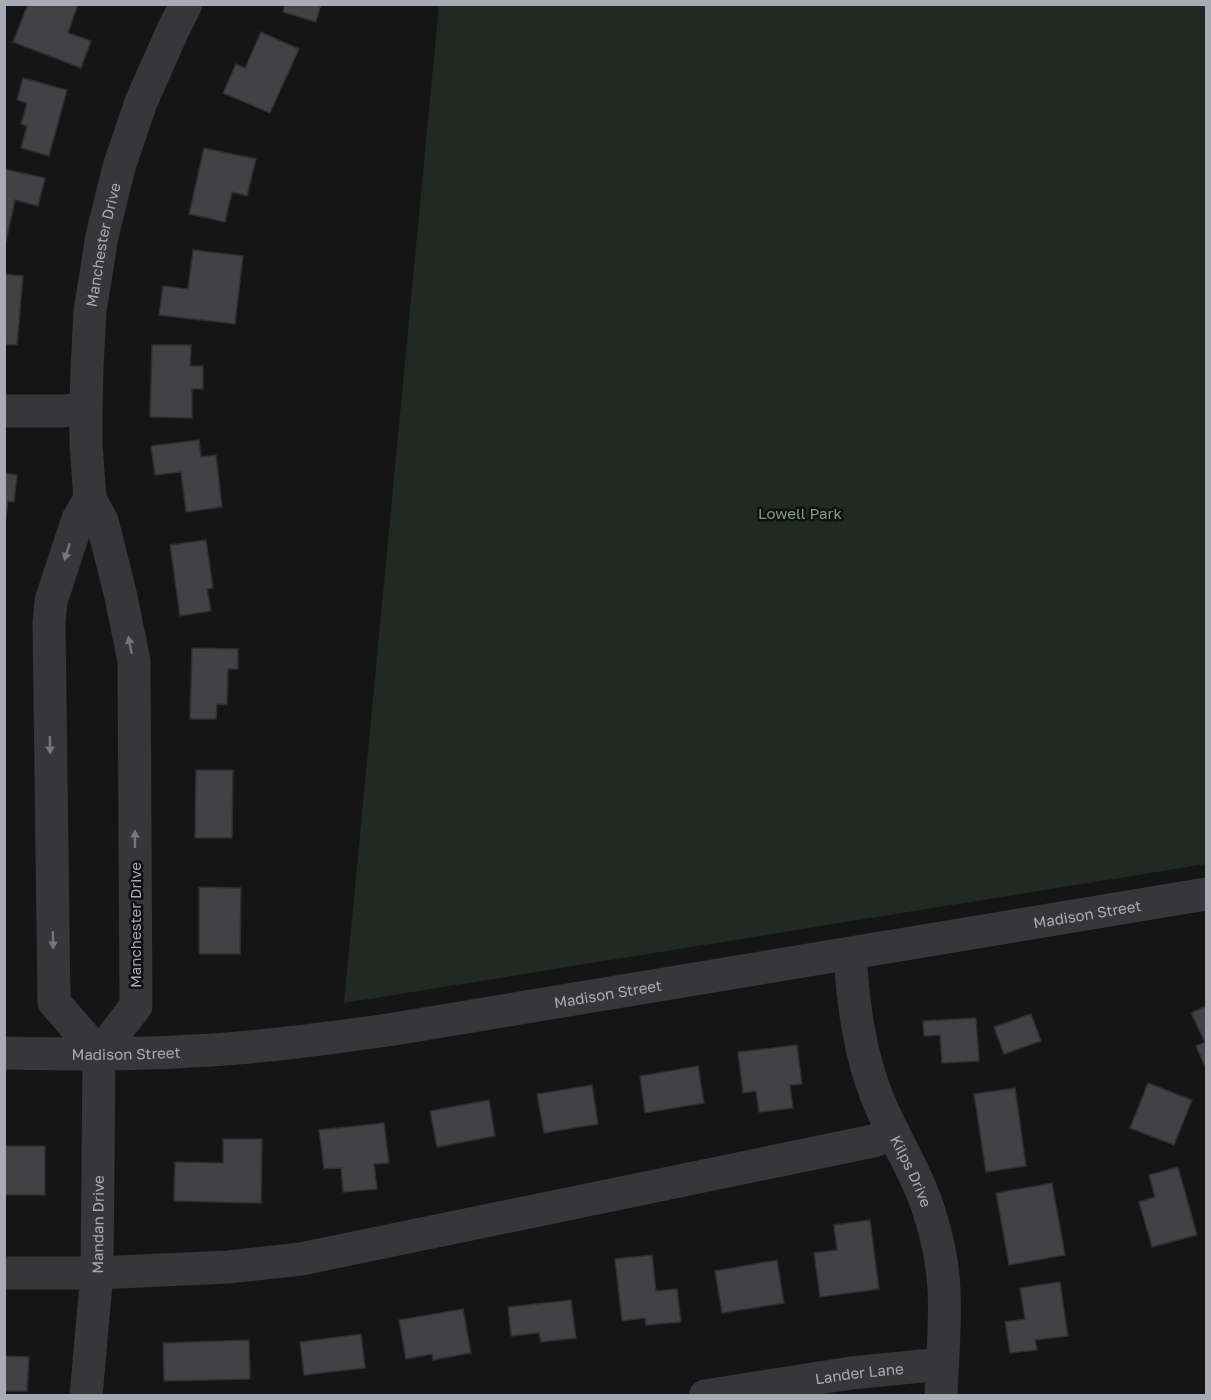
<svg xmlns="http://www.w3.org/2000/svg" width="1211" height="1400" viewBox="0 0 1211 1400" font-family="'Golos Text',sans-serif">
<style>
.green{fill:#212923}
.building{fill:#424246;stroke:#2f2f32;stroke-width:1.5}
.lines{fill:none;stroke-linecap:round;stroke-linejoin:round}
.minor{stroke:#36363b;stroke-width:33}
.oneway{fill:#75767e}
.labels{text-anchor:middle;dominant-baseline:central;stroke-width:5;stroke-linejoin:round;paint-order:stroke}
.street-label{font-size:15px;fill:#a8abb5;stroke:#101011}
.park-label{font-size:15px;fill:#809f86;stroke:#101011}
</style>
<rect width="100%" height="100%" fill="#151516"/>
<path class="green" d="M439 5H1206V864L344 1003Z"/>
<g class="building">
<path d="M28 4H78L68 33 91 41 81 68 13 42Z"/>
<path d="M285 4H321L316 22 283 12Z"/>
<path d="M261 32 299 49 270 113 223 93 236 64 245 68Z"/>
<path d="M23 78 67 90 49 156 21 148 27 126 21 124 27 103 17 100Z"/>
<path d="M204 148 256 159 247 196 232 192 225 222 189 214Z"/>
<path d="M4 169 45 178 38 206 15 200 6 241 4 240Z"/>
<path d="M193 250 243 256 235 324 159 315 163 286 188 289Z"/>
<path d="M4 274 23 276 17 345 4 344Z"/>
<path d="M152 345H191L190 366H203V389H192V418L150 417Z"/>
<path d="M199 440 201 457 216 455 222 507 186 512 181 472 155 475 151 446Z"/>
<path d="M4 473 17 475 14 502 8 501 4 533Z"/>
<path d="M206 540 213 588 207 589 211 611 180 616 170 545Z"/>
<path d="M192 648 238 649V669H228L227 705 217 704 216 719H190Z"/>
<path d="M196 770H233L232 838H195Z"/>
<path d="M199 887 241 888 240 954H199Z"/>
<path d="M1206 1006V1069L1196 1046 1205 1042 1191 1013Z"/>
<path d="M1031 1014 1041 1041 1004 1054 994 1027Z"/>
<path d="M976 1018 979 1061 942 1063 940 1035 924 1036 923 1021Z"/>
<path d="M797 1045 802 1084 790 1085 793 1108 759 1112 756 1091 743 1093 738 1052Z"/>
<path d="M698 1066 704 1103 645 1113 640 1076Z"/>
<path d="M1148 1083 1192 1100 1174 1145 1130 1128Z"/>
<path d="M592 1085 598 1124 544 1133 537 1094Z"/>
<path d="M1015 1088 1026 1166 986 1172 974 1094Z"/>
<path d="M489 1100 495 1136 437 1147 430 1111Z"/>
<path d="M384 1123 389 1163 374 1164 377 1189 343 1192 341 1168 324 1169 319 1130Z"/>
<path d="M223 1139H262L261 1203 174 1201 175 1162 223 1163Z"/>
<rect x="4" y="1146" width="41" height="49"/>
<path d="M1178 1167 1197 1235 1152 1247 1139 1202 1155 1197 1149 1175Z"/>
<path d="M1052 1183 1065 1255 1009 1265 996 1193Z"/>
<path d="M870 1220 879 1289 820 1297 814 1253 837 1250 834 1225Z"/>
<path d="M652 1255 656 1291 677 1289 681 1322 646 1325 645 1318 622 1321 615 1259Z"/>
<path d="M777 1260 784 1303 722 1313 715 1271Z"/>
<path d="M1060 1282 1068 1336 1035 1340 1037 1350 1010 1353 1005 1322 1025 1319 1020 1288Z"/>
<path d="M571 1300 576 1338 541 1342 539 1333 511 1336 508 1307Z"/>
<path d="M463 1309 471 1353 433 1360 432 1354 406 1359 399 1320Z"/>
<path d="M361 1334 365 1368 304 1375 300 1342Z"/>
<path d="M249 1340 250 1379 164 1381 163 1343Z"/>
<path d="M4 1356 29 1357 27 1391H4Z"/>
</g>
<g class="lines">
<g class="minor">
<path d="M4 411H63L86 408"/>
<path d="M90 499 78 519 51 601 49 622 54 1002 99 1054"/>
<path id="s1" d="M850 954C853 1002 859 1052 877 1097 893 1138 919 1175 931 1218 938 1241 943 1266 944 1290 946 1325 942 1361 941 1396"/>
<path id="s2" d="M4 1053C67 1054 130 1055 192 1051 257 1048 323 1039 388 1030L1206 894"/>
<path id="s3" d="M99 1054 136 1006 134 661 121 597 102 521 90 499 86 444V408L87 368 90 311 102 236 119 167 141 102 173 30 186 4"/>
<path d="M4 1273H97L228 1267 301 1259 873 1141 894 1133"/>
<path id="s4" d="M86 1396 97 1273 99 1054"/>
<path id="s5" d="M705 1396 851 1373 942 1364"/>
</g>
</g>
<defs><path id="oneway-solid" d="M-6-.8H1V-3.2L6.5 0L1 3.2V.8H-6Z" transform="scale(1.5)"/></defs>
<g class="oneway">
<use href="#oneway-solid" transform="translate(67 552) rotate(108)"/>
<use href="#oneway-solid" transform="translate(130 645) rotate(-101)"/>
<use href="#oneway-solid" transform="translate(50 745) rotate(89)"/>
<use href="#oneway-solid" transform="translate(135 839) rotate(-90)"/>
<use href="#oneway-solid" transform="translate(53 940) rotate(89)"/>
</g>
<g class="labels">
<g class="street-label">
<text stroke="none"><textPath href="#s3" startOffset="830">Manchester Drive</textPath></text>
<text stroke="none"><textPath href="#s2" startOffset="1094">Madison Street</textPath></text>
<text transform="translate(135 925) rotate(-90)">Manchester Drive</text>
<text stroke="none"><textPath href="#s2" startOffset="608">Madison Street</textPath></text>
<text stroke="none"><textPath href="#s2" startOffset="122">Madison Street</textPath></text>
<text stroke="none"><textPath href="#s1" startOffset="228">Kilps Drive</textPath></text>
<text stroke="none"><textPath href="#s4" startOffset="172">Mandan Drive</textPath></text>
<text stroke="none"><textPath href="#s5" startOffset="156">Lander Lane</textPath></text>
</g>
<g class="park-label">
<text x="800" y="513">Lowell Park</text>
</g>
</g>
<rect width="1211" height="1400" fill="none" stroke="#a8abb5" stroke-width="12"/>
</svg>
